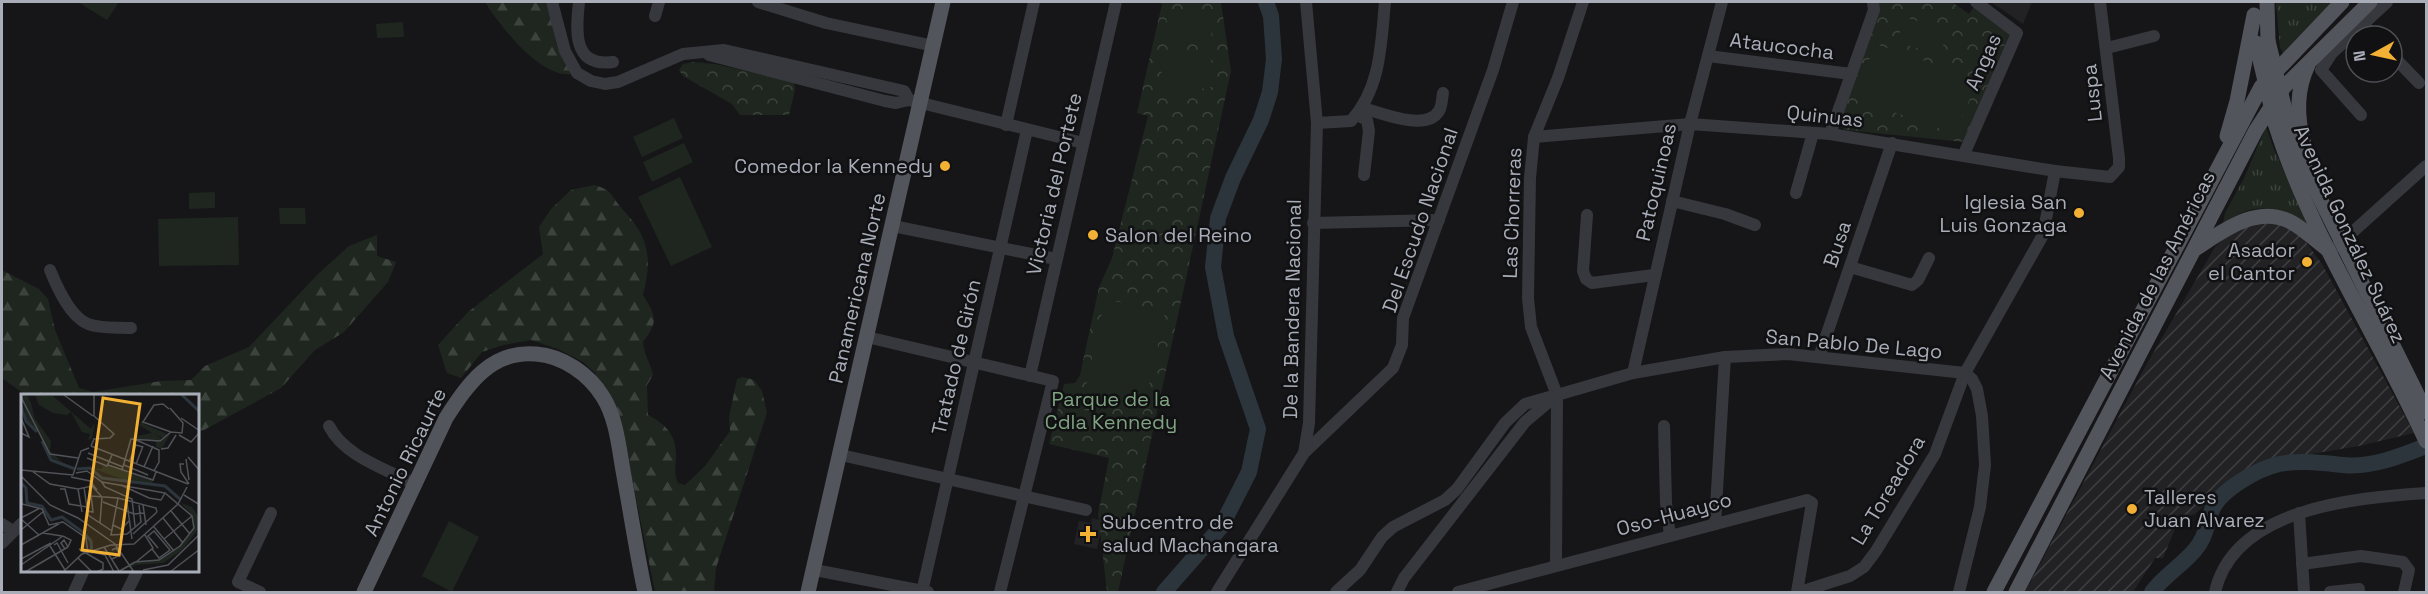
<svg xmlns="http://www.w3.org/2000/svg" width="2428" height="594" viewBox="0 0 2428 594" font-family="'Space Grotesk',sans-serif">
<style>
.built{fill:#222225}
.industrial{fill:url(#industrial-furrows)}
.grass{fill:url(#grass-tufts)}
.forest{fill:url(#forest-firs)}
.park{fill:url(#park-crowns)}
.garden{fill:#1e261f}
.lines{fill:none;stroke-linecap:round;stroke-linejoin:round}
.river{stroke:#2c353c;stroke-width:16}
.minor{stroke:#37383d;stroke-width:12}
.major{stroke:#53555c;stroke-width:15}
.major-bridge{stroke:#53555c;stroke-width:15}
.poi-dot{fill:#f2b134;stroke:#111113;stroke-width:2}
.labels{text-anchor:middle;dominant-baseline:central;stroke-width:5;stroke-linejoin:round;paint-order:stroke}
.street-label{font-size:20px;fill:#a8adb8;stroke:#111113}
.poi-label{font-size:20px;fill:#a8adb8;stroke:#111113;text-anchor:end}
.park-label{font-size:20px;fill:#7fa381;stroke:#111113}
.inset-river{fill:none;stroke:#2c353c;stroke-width:3}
.inset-road{fill:none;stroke:#505258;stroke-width:1.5}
.view{fill:#f2b134;fill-opacity:0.15;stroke:#f2b134;stroke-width:3}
.inset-edge{fill:none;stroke:#a8adb8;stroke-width:3}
</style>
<defs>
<pattern id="industrial-furrows" width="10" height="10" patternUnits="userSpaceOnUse" patternTransform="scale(1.5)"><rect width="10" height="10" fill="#222225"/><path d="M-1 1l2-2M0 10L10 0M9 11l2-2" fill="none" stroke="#3f3f43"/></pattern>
<pattern id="grass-tufts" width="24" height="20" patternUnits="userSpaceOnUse" patternTransform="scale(1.5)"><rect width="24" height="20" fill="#1e261f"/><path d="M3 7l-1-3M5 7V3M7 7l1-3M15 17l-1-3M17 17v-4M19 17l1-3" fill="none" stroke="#3c433d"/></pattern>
<pattern id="forest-firs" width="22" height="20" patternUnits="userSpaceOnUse" patternTransform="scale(1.5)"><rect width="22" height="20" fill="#1e261f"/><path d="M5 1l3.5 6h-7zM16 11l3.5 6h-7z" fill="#3c433d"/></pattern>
<pattern id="park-crowns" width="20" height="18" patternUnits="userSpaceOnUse" patternTransform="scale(1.5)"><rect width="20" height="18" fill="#1e261f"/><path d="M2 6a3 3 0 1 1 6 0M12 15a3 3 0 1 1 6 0" fill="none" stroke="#3c433d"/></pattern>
</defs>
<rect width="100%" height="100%" fill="#161618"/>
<g class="built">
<path d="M1991 2H2032L2023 24Z"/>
<path d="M1092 518 1103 521 1097 549 1074 544 1079 521 1091 523Z"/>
</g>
<path class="industrial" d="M2249 223H2283L2300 234 2322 264 2414 433 2359 446 2293 457 2240 473 2195 514 2179 519 2163 558H2155L2133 592H2025L2145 367 2215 247 2231 231Z"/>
<g class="grass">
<path d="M2276 2H2334L2283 53 2280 48Z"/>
<path d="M2266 127 2274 149 2309 227C2276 205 2258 201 2223 223L2225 213 2244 178Z"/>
</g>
<g class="forest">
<path d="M485 2H545L572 74C541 79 500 26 485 2Z"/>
<path d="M594 185C614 190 612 199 625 212 650 239 652 260 643 295 656 316 659 321 643 342 644 355 650 362 653 375L647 385 648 415C665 424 676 434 676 455 676 466 673 472 678 483L685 485 705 466 730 431 729 417 737 379 743 377 754 380 762 391 767 413 716 568 714 592H655L623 434 595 373 583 362 558 349 531 340 503 345 482 352 461 378 447 373 438 345 468 312 543 254 539 227 551 209 571 190Z"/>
<path d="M377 235V256L396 262 388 282 344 332 315 350 281 388 204 430 198 431V396H27L2 378V270L39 289 48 299 55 330 79 388 93 392 161 381 191 380 205 366 249 347 317 275 349 246Z"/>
</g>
<g class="park">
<path d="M1156 2H1221L1231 71 1118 592H1107L1098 514 1109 458 1049 444 1064 384 1075 383 1080 375 1099 287 1112 258 1148 116 1137 113 1162 4Z"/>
<path d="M1877 2H1952L1969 14 1974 6 2010 33 1964 142 1845 130 1838 124Z"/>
<path d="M693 62 715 64 794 82 795 90 789 115H740L732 104 683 76 679 70 683 64Z"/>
</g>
<g class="garden">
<path d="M78 2H119L107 20Z"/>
<path d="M1207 10 1212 38 1172 45 1166 17Z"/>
<path d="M1905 17 1948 31 1940 55 1897 42Z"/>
<path d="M403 22 404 37 377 38 376 24Z"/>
<path d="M1875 44 1978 79 1955 134 1855 98Z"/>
<path d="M1209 49 1216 86 1166 96 1159 59Z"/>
<path d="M674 118 683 138 642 157 633 137Z"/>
<path d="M684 143 693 162 652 182 643 162Z"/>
<path d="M680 177 712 247 671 266 638 197Z"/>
<path d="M215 192V208L189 209V193Z"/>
<path d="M279 208H305L306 224H280Z"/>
<path d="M238 217 239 265 159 266 158 219Z"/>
<path d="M1105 299 1165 312 1143 413 1083 400Z"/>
<path d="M1069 407 1107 415 1102 439 1064 430Z"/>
<path d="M449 521 479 537 452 592 422 576Z"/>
</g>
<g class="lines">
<g class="river">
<path d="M1164 592 1221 527 1249 472 1258 429 1226 336 1213 267 1218 218 1233 178 1261 120 1270 92 1274 59 1271 16 1266 2"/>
<path d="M2152 592C2164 576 2181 566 2194 551 2206 538 2206 525 2212 510 2221 489 2258 469 2279 464 2300 460 2322 463 2343 465 2371 468 2401 456 2426 446"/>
</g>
<g class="minor">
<path d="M552 2 565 51 577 73 591 81 605 84 618 82 683 54 724 50 904 91 909 100"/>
<path d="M579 2C576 30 572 67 613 62"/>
<path d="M758 2 826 23 934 46"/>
<path d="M655 16 659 2"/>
<path d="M2363 24 2374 36"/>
<path d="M2107 48 2154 36"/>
<path d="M709 55 885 101 896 103 909 100 1083 143"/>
<path d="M2392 55 2419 83"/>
<path d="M1708 56 1851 74"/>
<path d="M1363 108C1381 113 1426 132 1439 111 1442 106 1442 98 1443 93"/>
<path d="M1357 115 1367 120 1369 131 1364 175"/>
<path d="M2361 115 2321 70 2332 53 2387 2"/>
<path d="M1317 123 1351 121C1381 88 1381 44 1385 2"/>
<path d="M1006 125 1034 2"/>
<path d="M1830 134 1874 10 1873 2"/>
<path d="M1534 137 1690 124 1830 134 2055 171 2110 177 2119 167V158L2100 2"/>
<path d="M1964 154 2017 33 1976 2"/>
<path d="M1796 193 1813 133"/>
<path d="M1672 201 1725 214 1755 225"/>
<path d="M1587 215 1583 271 1586 279 1592 283 1654 275"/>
<path d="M1313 223 1439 220"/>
<path d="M893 226 1056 259"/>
<path d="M2336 247 2426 166"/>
<path d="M1850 267 1912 285 1918 280 1929 258"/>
<path d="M50 270C57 287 70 317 88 324 100 329 118 327 131 328"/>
<path d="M867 337 1053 381 1000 592"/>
<path d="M1819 357 1892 143"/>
<path d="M1633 373 1690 124 1722 2"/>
<path d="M1030 376 1116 2"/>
<path d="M329 426C344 456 386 469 415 484"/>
<path d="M1664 426 1666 503 1670 536"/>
<path d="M1304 453 1393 368 1402 345 1403 318 1493 70 1513 2"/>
<path d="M841 455 1086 510"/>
<path d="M2299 513 2304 592"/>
<path d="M2 524 13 531"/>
<path d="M1715 524 1725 357"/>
<path d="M2 543 22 523"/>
<path d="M2302 564 2361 556 2403 562 2409 570 2404 592"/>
<path d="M1556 565 1557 395 1531 327 1528 298 1530 178 1534 137 1558 78 1583 2"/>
<path d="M815 570 928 592"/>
<path d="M74 592 83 572"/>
<path d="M127 592 137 572"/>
<path d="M260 592 238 582 271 513"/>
<path d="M922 592 1027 130"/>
<path d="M1217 592 1304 453 1309 423 1317 123 1306 2"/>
<path d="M1336 592 1360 570 1382 537 1393 527 1445 500 1457 489 1505 423 1525 404 1553 396"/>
<path d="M1397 592 1404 578 1525 422 1557 395 1633 373 1725 357 1788 354 1965 373 1972 379 1977 389 1982 416 1985 465 1980 507 1959 592"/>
<path d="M1458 592 1807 500 1812 503 1797 592"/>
<path d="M1800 592 1850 576 1864 567 1876 551 1935 454 1965 373 2043 235 2055 171"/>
<path d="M2215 592C2234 508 2354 498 2426 493"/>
<path d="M2330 592 2359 589"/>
</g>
<g class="major">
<path d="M2267 2 2268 41"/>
<path d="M2287 118 2306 170 2426 412"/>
<path d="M2275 123C2310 235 2378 335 2426 441"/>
<path d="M2227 136 2237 101 2254 15"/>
<path d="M2304 144C2297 119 2296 90 2308 65"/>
<path d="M2195 249C2222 232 2255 205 2289 221 2302 227 2315 240 2327 249"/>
<path d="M364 592 446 418C468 384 491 350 536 354 563 356 589 374 603 397 617 419 619 450 624 476 631 515 637 554 645 592"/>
<path d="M808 592 943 2"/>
<path d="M1994 592 2261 87 2342 2"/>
<path d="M2016 592 2256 130 2284 87 2370 2"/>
</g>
<g class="major-bridge">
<path d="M2268 41 2287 118"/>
<path d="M2256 43 2275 123"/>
</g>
</g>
<g class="poi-dot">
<circle cx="945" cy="166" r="6"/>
<circle cx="2079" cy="213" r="6"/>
<circle cx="1093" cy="235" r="6"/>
<circle cx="2307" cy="262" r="6"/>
<circle cx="2132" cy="509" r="6"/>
<path d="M1085 525h6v6h6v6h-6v6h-6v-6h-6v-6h6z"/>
</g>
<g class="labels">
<g class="street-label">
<text transform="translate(1782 46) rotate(7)">Ataucocha</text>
<text transform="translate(1983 62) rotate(-66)">Angas</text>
<text transform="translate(2092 93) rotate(-96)">Luspa</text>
<text transform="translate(1825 116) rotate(6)">Quinuas</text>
<text transform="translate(1656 182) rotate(-77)">Patoquinoas</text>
<text transform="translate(1054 184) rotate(-77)">Victoria del Portete</text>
<text transform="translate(1512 213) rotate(-88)">Las Chorreras</text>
<text transform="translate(1420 220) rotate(-71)">Del Escudo Nacional</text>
<text transform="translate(2350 234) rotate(65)">Avenida González Suárez</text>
<text transform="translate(1837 244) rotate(-71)">Busa</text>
<text transform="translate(2157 275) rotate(-63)">Avenida de las Américas</text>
<text transform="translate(857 288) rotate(-77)">Panamericana Norte</text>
<text transform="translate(1292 309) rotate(-89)">De la Bandera Nacional</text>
<text transform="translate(1854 344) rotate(5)">San Pablo De Lago</text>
<text transform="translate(956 357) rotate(-77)">Tratado de Girón</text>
<text transform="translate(405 462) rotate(-64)">Antonio Ricaurte</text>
<text transform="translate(1888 490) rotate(-59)">La Toreadora</text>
<text transform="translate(1674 514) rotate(-15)">Oso-Huayco</text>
</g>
<g class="poi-label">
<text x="933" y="166">Comedor la Kennedy</text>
<text x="2067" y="202">Iglesia San<tspan x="2067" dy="23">Luis Gonzaga</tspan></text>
<text x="1105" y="235" text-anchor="start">Salon del Reino</text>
<text x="2295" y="250">Asador<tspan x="2295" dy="23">el Cantor</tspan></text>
<text x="2144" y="497" text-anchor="start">Talleres<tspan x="2144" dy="23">Juan Alvarez</tspan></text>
<text x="1102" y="522" text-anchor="start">Subcentro de<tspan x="1102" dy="23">salud Machangara</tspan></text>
</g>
<g class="park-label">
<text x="1111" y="399">Parque de la<tspan x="1111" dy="23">Cdla Kennedy</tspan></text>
</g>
</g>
<g transform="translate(21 394)">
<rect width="178" height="178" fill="#161618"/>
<path d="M0 1H6L10 9 14 25 30 47 29 57 42 69 29 63 19 39 6 27ZM14 1 32 2 70 35 74 29 71 45 67 46 69 40 61 38 50 18 46 21 32 19 18 11ZM121 26 123 30 146 40 142 44 133 40 140 44 138 48 149 40 141 55 135 53V48L110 43 131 39 118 31Z" fill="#1e261f"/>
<path d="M82 71 132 86 131 90 104 86 71 74 81 75ZM160 109 171 113 178 123V134L161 156 142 169 115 171 97 178 114 168 138 166 159 152 172 137 171 121Z" fill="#1e261f"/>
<path class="inset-river" d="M161 1 179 18M0 12 5 27 16 38M21 47 30 66 54 75M56 75 69 74 81 84 144 92 160 106M0 89 5 94 6 109 21 112 30 126 41 123 63 139 70 147 71 160"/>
<path class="inset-road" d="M43 1 72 22M0 3 29 60 57 64M148 15 142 10 133 11 122 28 150 38M0 24 8 43 0 39M160 24 179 37M158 41 170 48 179 38M113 45 138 56V68L133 77M70 52 167 90M70 52 73 45 89 44 93 40 73 22V1M140 55 147 54 155 41M67 59 102 73M167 63 179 77M66 64 86 72 91 61M165 65 168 86M108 68 115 51 122 53M115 70 122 52M163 70H159L160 78 168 90M87 71 132 86 135 78M103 71 127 81M123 73 132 52M0 76 52 81 60 57 68 54M101 76 110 45 139 47 150 38 161 39 162 29 149 14M11 77 29 90 57 95 71 92 81 103 79 129M55 79 66 77 81 88 144 99 171 122 173 134 159 152 138 166 114 168 97 178M0 82 29 111 57 124 94 150 113 178M50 83 69 87 76 96M80 87 84 93 111 105 114 132M100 91 128 104 140 106 144 99M63 93 67 121 91 137M39 95H44L48 110 66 113M57 95 61 118M0 96 1 110 21 115 28 131 42 128 65 144 67 159M163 101 179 111M70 102 97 104 135 114 136 118M97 104 90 141 106 140 120 128 118 111M82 108 113 120 123 119M106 109 111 145M122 111 125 131M66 117 72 118 69 92M150 117 169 140M0 124 19 114M142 124 162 149M0 125 18 141M92 131 100 135 108 127M133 133 153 157M0 136 23 117M22 139 41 142M112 140 136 118M143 145 171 122M0 151 41 128M33 151 36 149 47 169M29 152 44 176M83 153 98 177M44 155 40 149 43 146 47 153M58 155 82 169V175L76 178M131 155 138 164 149 156 133 137 127 142 137 154M91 156 95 154 99 161 91 165M71 158 84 161 93 178M57 164 71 178M0 165 30 149M115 168 132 154 124 141M0 171 42 142 50 146 47 153M122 176 147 171 179 140M4 178 47 153M42 178 61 160 90 151 113 150 157 110 166 93M149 178 179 155"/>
<path class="view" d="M82 4 119 10 98 161 61 156Z"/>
<rect width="178" height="178" class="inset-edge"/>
</g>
<rect width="2428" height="594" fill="none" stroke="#a8adb8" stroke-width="6"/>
<g transform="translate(2374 54) rotate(262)"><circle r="28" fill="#111113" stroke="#4d4f55" stroke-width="1.5"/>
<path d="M0-4.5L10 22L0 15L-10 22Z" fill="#f2b134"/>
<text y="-9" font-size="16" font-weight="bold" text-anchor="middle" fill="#a8adb8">N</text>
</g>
</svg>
